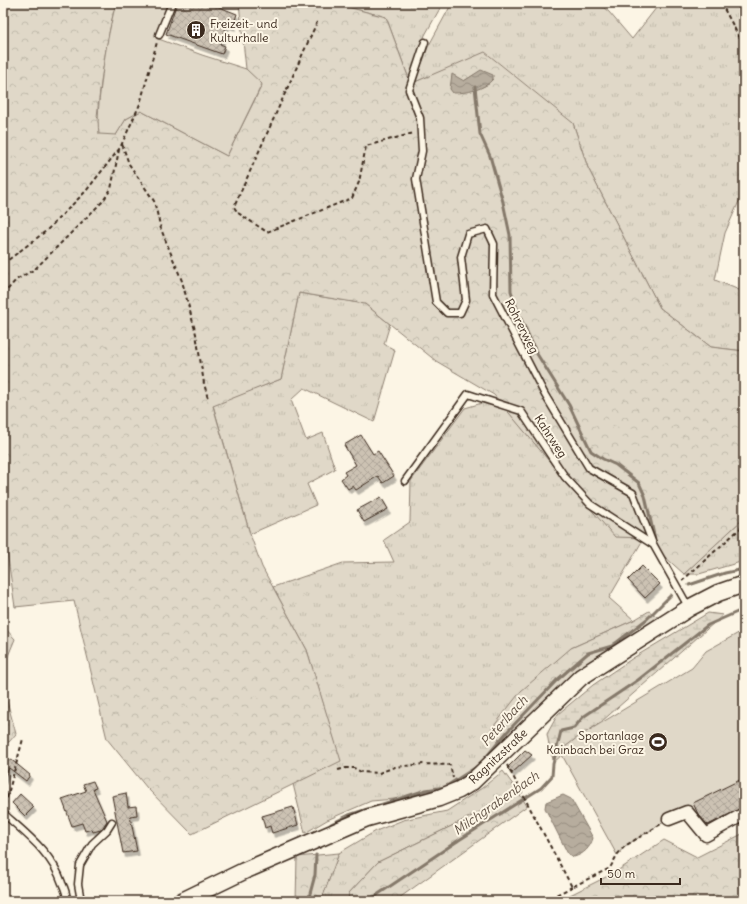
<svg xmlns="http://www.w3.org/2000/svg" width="747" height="904" viewBox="0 0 747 904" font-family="Delius,sans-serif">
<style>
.grass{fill:url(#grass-tufts);stroke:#8e8173}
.forest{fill:url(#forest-crowns);stroke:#8e8173;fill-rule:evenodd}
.wetland{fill:url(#wetland-marsh);stroke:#8e8173}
.pitch{fill:#e0d8c8;stroke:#8e8173}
.water{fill:url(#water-waves);stroke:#85796b}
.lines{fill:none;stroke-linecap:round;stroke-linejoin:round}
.stream{stroke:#85796b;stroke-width:3}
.building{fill:url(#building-cross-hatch);stroke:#3b2a1e;filter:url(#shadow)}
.service-casing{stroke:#3b2a1e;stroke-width:9}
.minor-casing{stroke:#3b2a1e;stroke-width:15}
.secondary-casing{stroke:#3b2a1e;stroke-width:19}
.path{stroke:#3b2a1e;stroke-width:2;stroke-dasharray:4 3;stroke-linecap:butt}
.service{stroke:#fcf5e5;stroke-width:6}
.minor{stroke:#fcf5e5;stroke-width:12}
.secondary{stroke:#fcf5e5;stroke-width:16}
.labels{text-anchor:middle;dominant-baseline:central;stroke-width:4;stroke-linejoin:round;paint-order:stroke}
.poi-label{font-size:12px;fill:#3b2a1e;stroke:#fcf5e5;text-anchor:start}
.street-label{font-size:12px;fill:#3b2a1e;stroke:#fcf5e5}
.water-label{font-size:13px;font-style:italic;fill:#605144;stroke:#fcf5e5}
</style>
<defs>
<pattern id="grass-tufts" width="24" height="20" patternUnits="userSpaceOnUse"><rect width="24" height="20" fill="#e0d8c8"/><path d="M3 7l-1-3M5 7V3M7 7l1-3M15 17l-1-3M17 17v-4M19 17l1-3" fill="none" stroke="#c1baab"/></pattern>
<pattern id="forest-crowns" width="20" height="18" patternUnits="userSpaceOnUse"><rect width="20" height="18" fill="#e0d8c8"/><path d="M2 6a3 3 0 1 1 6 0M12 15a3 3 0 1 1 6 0" fill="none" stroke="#c1baab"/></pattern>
<pattern id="wetland-marsh" width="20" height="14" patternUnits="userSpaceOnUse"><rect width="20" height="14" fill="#e0d8c8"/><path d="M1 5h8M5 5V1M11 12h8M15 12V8" fill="none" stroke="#c1baab"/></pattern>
<pattern id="water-waves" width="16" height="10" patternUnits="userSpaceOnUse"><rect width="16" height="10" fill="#b7ad9e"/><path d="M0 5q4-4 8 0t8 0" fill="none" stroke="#968d80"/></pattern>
<pattern id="building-cross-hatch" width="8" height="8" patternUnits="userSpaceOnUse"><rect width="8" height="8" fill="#ccc2b3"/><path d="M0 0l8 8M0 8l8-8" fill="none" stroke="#b0a79a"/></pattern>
<filter id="shadow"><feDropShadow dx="2.5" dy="4.5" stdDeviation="0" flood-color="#0004"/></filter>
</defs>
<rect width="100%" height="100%" fill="#fcf5e5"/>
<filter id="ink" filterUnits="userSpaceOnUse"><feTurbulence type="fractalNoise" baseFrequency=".025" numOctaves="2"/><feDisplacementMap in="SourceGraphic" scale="8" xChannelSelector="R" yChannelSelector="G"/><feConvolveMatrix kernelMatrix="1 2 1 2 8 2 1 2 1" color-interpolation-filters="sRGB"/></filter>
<g filter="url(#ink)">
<g class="grass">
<path d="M332 3H443L425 35 409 79 386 17Z"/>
<path d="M452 3H598L609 12 632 39 660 3H744V190L725 233 715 280 744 292V351L711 347 660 308 588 168 573 123 445 70 415 82 428 47Z"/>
<path d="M299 293 365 304 390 324 384 344 395 350 374 422 304 388 291 400 306 440 323 433 335 469 307 484 316 505 250 534 213 405 281 379Z"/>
<path d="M482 403 507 410 560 474 644 538 609 598 634 620 571 648 490 731 504 743 457 786 430 796 371 801 327 820 305 833 293 784 340 760 307 650 273 587 343 563 394 562 384 540 410 522 411 481 465 408Z"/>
<path d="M744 518V561L699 574H684Z"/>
<path d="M503 771 519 793 378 862 349 893 348 901H321L339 853 376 831 403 820 447 811 482 788Z"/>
</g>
<g class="forest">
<path d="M3 3H116C106 41 101 79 97 117L116 135 126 119 141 111 227 156 262 85 246 69 239 3H332L386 17 409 79 415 82 485 52 573 123 588 168 660 308 711 347 744 351V518L684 574 644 538 615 537 560 474 494 395 436 361 365 304 299 293 281 379 213 406 250 534 262 567 307 650 341 761 192 834 147 788 107 739 74 601 15 607 3 524ZM474 75 489 84 482 87 450 89Z"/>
<path d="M649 611 659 618 632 639 575 676 546 700 523 725 504 743 490 731 521 691 571 648 634 620Z"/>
<path d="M3 626 15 639 3 668Z"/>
<path d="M3 686 16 734 9 742H3Z"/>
<path d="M519 793 527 806 395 901H348L349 893 378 862Z"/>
<path d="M744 833V901H558L614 873 664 840 697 857Z"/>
<path d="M339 853 321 901H296L297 857Z"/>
</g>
<path class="wetland" d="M708 613 723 615 601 722 565 747 562 755 554 762 550 750 547 734 558 714 593 685 633 658Z"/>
<g class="pitch">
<path d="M116 3H169L156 38 202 55 246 69 262 84 227 156 141 111 126 119 116 135 99 134C97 117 99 101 101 85 104 57 109 30 116 3Z"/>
<path d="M744 630V814L706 835 687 812 669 819 625 846 617 855 562 755 565 747 578 737 692 668 706 651Z"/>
</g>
<g class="water">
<path d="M481 70 493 75V79C484 90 467 93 453 93L450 89 452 74 464 81Z"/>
<path d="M563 795 571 799 593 838C590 848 584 854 574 857L568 854 545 808 546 802Z"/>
</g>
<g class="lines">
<g class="stream">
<path d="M475 87 480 134 490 156 503 202 510 235 511 291 520 317 537 354 569 405 591 451 603 459 616 465 639 483 645 496 657 548"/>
<path d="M689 585 725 573 744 569"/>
<path d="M482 762 507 732 556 681 588 653 612 646 647 619 671 595"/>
<path d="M331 824 349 815 426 790 445 787 478 766"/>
<path d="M308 901 315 875 316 855"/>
<path d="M368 901 459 840 541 788 552 776 553 764 561 731 574 728 583 717 638 680 708 625 744 609"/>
</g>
</g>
<g class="building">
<path d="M177 3H209L237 14 233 26 227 24 220 44 225 46 222 54 166 34Z"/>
<path d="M361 435 373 454 378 451 394 476 383 483 378 476 356 490 353 486 348 489 341 479 346 475 344 472 356 465 344 445Z"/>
<path d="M381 497 388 509 364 522 357 510Z"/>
<path d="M642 566 660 584 645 598 628 580Z"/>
<path d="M525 750 532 755 512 773 507 768Z"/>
<path d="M3 756 13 761 30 775 26 781 9 768 3 780Z"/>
<path d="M744 778V807L708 825 698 814 693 803Z"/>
<path d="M93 781 96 788 93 789 107 821 101 830 93 832 92 829 85 831 82 823 72 826 62 799 86 791 83 784Z"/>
<path d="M126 793 128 807 136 806 137 815 130 816 137 851 123 853 112 796Z"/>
<path d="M20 794 34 807 25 816 12 803Z"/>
<path d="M293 807 298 825 272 833 270 826 265 828 262 816Z"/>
</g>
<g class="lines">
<defs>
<g id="service">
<path d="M159 35 172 3"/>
<path d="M425 42 409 90 420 118 422 151 416 179 436 302 447 313H460L466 300 461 257 468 234 487 229 494 244 493 294 545 395 589 468 633 493 653 544 689 608"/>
<path d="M405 481 468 394 521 411 565 477 590 504 652 544"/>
<path d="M3 813C26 834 52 853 62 883 65 889 67 894 67 901"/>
<path d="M81 901 78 884 80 865 92 844 107 830 112 822"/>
</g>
<path id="minor" d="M669 819 687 812 706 835 744 814"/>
<path id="secondary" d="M182 901 244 871 367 818 439 798 459 790 472 782 581 677 689 608 718 593 744 584"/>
</defs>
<use href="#service" class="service-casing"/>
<use href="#minor" class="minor-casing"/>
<use href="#secondary" class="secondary-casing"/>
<g class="path">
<path d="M721 3 744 46"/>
<path d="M317 22 234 207 238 213 267 232 352 198 359 182 366 146 414 133"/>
<path d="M122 144 129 164 154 201 161 229 182 281 196 334 204 383 208 399"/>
<path d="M3 264 46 231 86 191 120 148 140 104 157 42"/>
<path d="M3 295 16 280 35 269 103 201 111 189 119 150"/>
<path d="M682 581 744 525"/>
<path d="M507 765 572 887 610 868 617 855 625 846 661 824"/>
<path d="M338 770 346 768H354L361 772 379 773 395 767 423 764 450 765 453 778"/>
<path d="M5 805 23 739"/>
<path d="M544 901 572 887"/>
</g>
<use href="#service" class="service"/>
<use href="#minor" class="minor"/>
<use href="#secondary" class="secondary"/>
</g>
</g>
<defs>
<symbol id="building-disc" viewBox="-11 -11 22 22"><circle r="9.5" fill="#3b2a1e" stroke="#fcf5e5"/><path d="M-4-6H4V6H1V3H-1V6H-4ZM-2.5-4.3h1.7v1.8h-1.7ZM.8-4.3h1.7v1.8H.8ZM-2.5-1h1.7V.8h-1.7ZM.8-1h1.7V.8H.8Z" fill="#fff"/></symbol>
<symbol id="stadium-disc" viewBox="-11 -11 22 22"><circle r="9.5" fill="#3b2a1e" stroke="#fcf5e5"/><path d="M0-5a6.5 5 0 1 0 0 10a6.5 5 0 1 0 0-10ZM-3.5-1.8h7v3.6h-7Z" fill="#fff"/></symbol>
</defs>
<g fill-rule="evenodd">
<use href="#building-disc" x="185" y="19" width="22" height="22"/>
<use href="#stadium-disc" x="647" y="731" width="22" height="22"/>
</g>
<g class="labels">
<g class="poi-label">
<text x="210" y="23">Freizeit- und<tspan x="210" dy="14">Kulturhalle</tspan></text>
<text x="644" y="735" text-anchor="end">Sportanlage<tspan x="644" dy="14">Kainbach bei Graz</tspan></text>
</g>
<g class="street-label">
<text transform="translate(522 326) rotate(63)">Rohrerweg</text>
<text transform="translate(551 436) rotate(57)">Kahrweg</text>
<text transform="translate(498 756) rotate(-43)">Ragnitzstraße</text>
</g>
<g class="water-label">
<text transform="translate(504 721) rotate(-48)">Peterlbach</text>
<text transform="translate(496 803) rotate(-35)">Milchgrabenbach</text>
</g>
</g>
<rect width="747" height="904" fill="none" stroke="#fcf5e5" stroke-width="16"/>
<rect x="8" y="8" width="731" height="888" fill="none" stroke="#3b2a1e" stroke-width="1.5" filter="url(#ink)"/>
<path d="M601 878v6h79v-6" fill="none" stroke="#3b2a1e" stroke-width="2"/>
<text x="607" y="878" font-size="12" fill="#3b2a1e" stroke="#fcf5e5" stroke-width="3" paint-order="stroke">50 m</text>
</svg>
